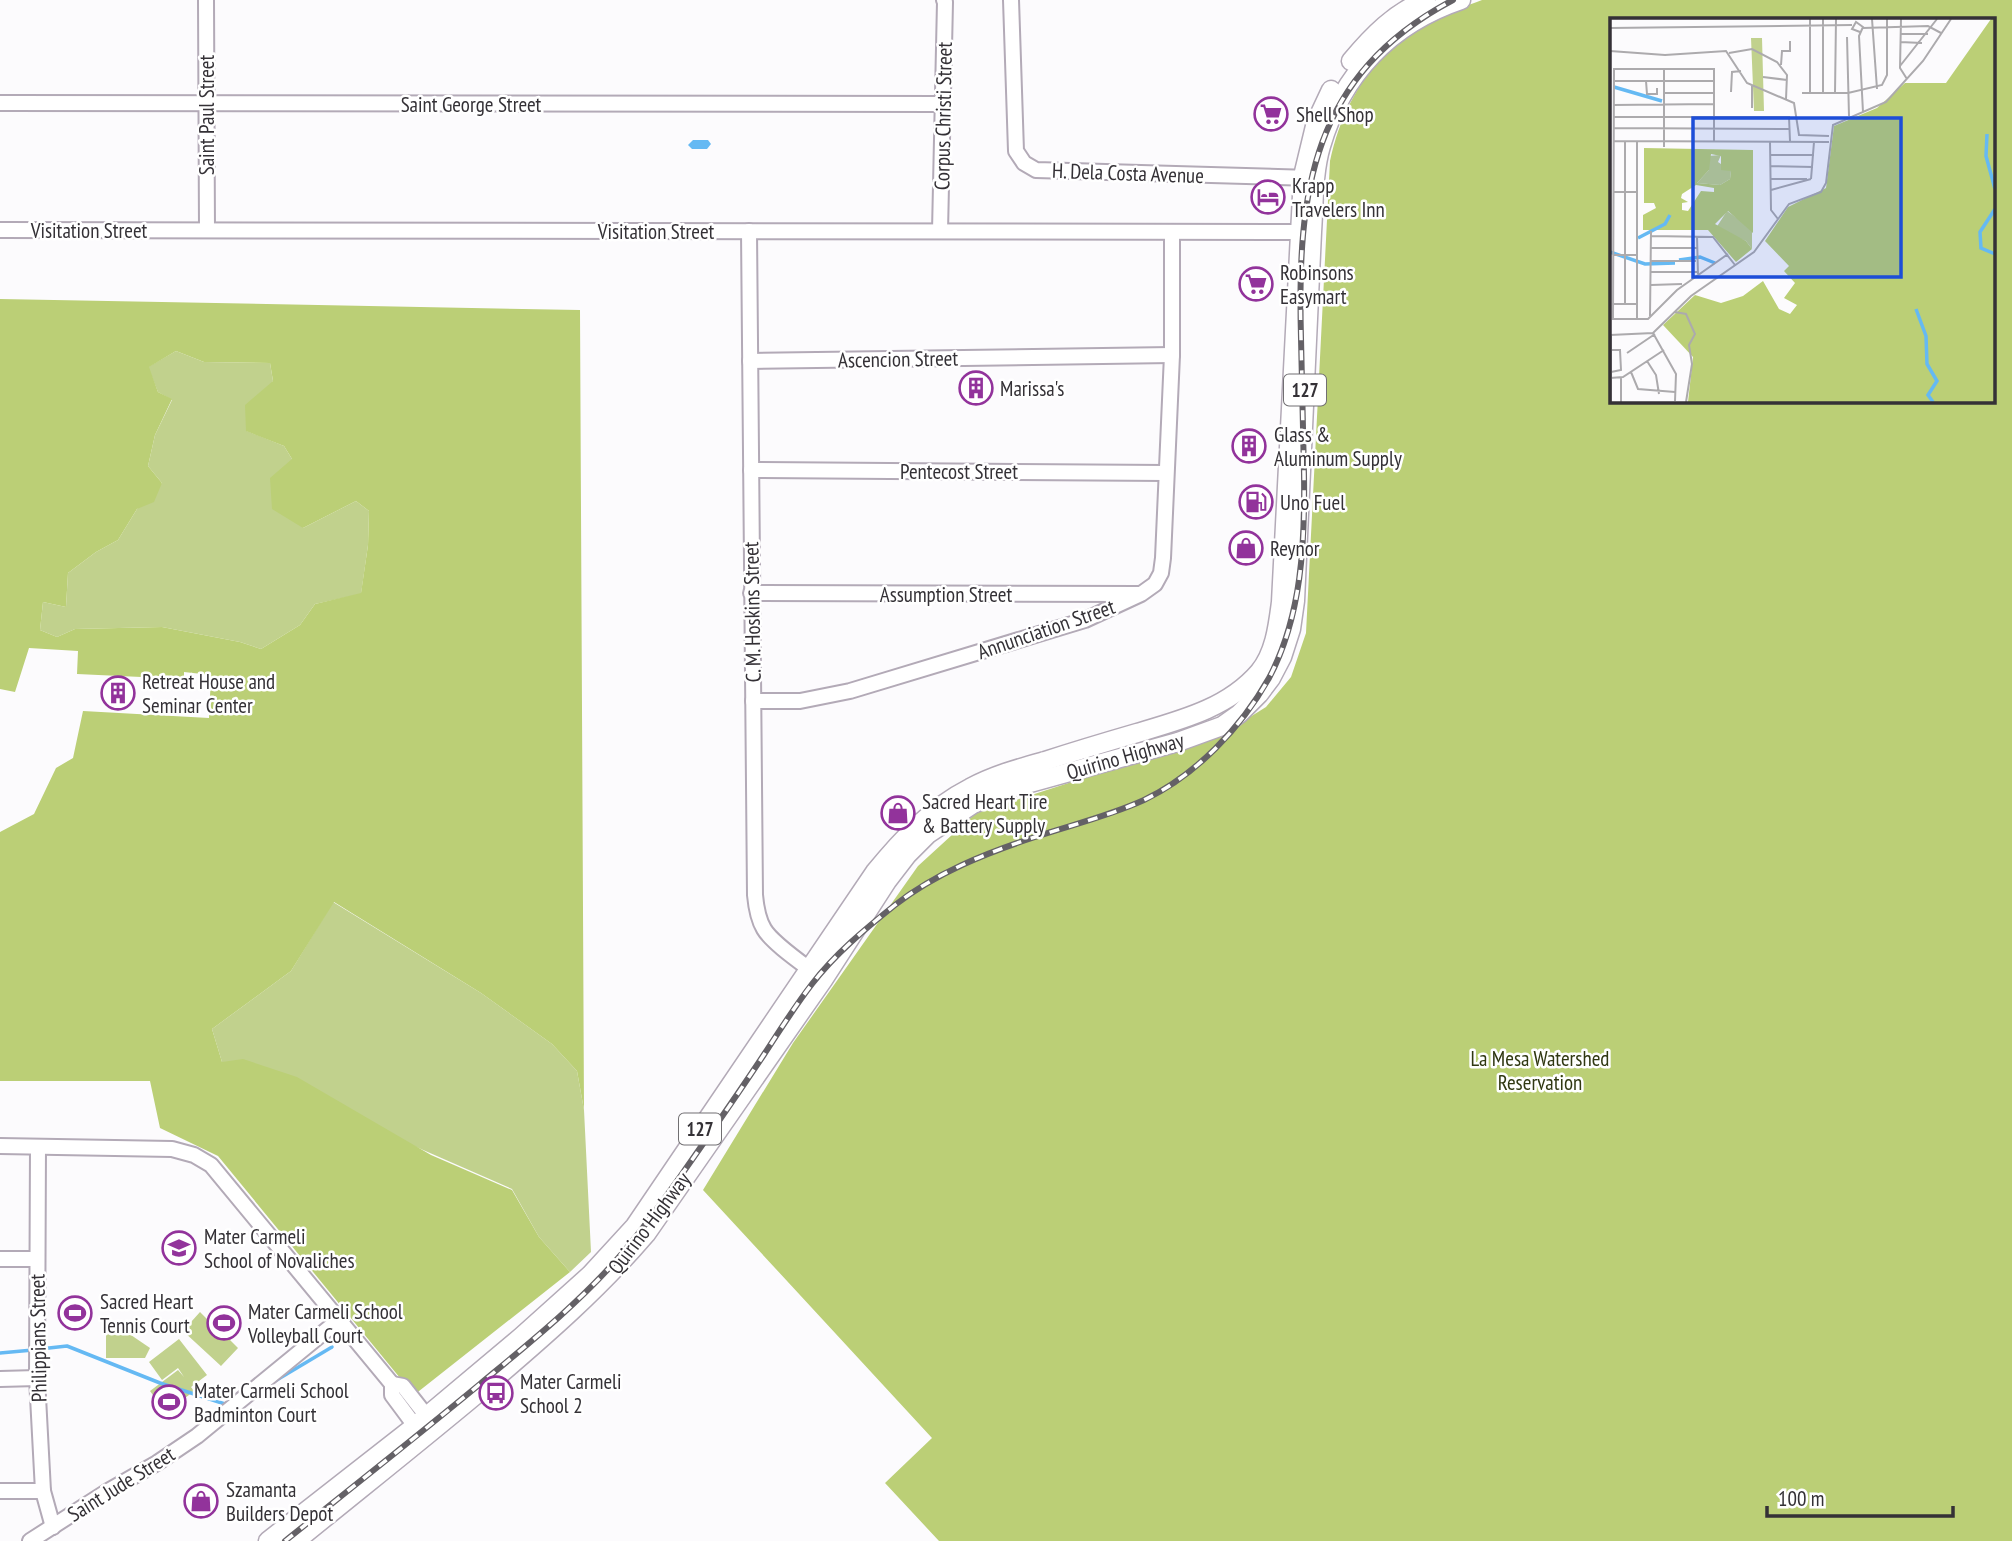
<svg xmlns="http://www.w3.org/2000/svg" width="2012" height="1541" viewBox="0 0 2012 1541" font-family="'PT Sans Narrow',sans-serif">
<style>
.green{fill:#c1d18d}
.forest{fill:#bbcf76;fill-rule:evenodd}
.water{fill:#65b9f3}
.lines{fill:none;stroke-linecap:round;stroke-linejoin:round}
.stream{stroke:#65b9f3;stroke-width:3.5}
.minor-casing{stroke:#b3aab7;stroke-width:18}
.major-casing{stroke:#b3aab7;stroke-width:21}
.minor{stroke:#fff;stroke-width:14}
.major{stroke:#fff;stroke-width:18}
.rail-casing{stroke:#646166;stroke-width:6}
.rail{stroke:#fff;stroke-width:3.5;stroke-dasharray:10;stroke-linecap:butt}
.labels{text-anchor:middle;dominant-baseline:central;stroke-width:5;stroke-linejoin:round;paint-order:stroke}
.shield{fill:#fff;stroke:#716f72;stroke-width:2}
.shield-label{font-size:19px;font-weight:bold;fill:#343136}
.street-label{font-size:21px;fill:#343136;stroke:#fff}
.poi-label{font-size:21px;fill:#343136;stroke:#fff;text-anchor:start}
.park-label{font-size:21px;fill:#303812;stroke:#fff}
.inset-river{fill:none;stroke:#65b9f3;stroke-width:3.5}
.inset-road{fill:none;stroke:#acaaad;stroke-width:2}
.view{fill:#1d4ed8;fill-opacity:0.15;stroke:#1d4ed8;stroke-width:3.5}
.inset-edge{fill:none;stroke:#343136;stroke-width:3.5}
</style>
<rect width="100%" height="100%" fill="#fcfbfd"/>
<g class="green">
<path d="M176 351 204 362 270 363 273 381 247 431 284 446 292 459 303 528 356 501 369 511 368 545 361 594 315 604 300 625 261 649 240 642 162 627 75 629 57 637 40 630 43 602 66 607 68 573 96 552 118 540 137 509 162 483 148 466 155 435 172 400 158 392 148 367Z"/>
<path d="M333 902 481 993 552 1044 577 1071 584 1110 591 1252 570 1272 539 1237 512 1189 222 1062 212 1029 291 971Z"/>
<path d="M218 1308 240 1329 230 1340 238 1348 221 1366 183 1331 200 1312 207 1319Z"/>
<path d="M106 1318 150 1348 145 1358H106Z"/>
<path d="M179 1339 207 1375 191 1387 194 1391 166 1413 150 1391 178 1370 184 1377 178 1368 162 1380 149 1362Z"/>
</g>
<g class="forest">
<path d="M1482 0H2012V1541H939L885 1483 932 1438 703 1190 793 1043 918 866 976 813 1226 732 1266 707 1291 677 1306 633 1330 161C1339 119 1357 83 1387 51 1392 46 1397 39 1402 35 1421 20 1459 9 1482 0ZM1611 19H1993V401H1611Z"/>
<path d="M0 299 580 310 584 1110 577 1071 552 1044 481 993 334 902 291 971 212 1029 222 1062 243 1059 297 1077 431 1155 512 1190 539 1237 570 1272 414 1395 218 1156 160 1128 150 1081H0V832L34 814 56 768 73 758 83 711 209 718 211 675 184 672V679L77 674 78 651 29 648 15 692 0 689ZM176 351 204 362 270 363 273 381 245 405 246 431 284 446 292 459 270 478 272 509 303 528 356 501 369 511 368 545 361 593 315 604 300 625 261 649 240 642 162 627 75 629 57 637 40 630 43 602 66 607 68 573 96 552 118 540 137 509 154 502 162 483 148 466 155 435 172 399 158 392 149 367Z"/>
</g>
<path class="water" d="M693 140H708L711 144 707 149H692L688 145Z"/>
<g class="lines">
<g class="stream">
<path d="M40 1349 67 1346 160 1383 228 1405"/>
<path d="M0 1353 33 1350"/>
<path d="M275 1381 332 1347"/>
</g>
<defs>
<g id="minor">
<path d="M206 0 207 230"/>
<path d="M1011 0 1016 151 1024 163 1036 170 1311 178"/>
<path d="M0 103 942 104"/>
<path d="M0 230 1308 232"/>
<path d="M749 231 755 895C756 906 758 919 764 929 772 943 803 964 816 974"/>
<path d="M940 231 945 2 944 0"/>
<path d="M750 361 1172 355"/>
<path d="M751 470 1166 473"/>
<path d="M751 593 1139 594"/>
<path d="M753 701H800L850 691 1085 620 1141 594 1155 584 1161 573 1163 558 1172 355V232"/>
<path d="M0 1146 172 1149 194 1155 211 1165 392 1384V1395L421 1434"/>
<path d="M38 1147 37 1378 43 1491 53 1527"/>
<path d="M0 1259H37"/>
<path d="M0 1379 37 1378"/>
<path d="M392 1384 403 1386 432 1423"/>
<path d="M0 1491H43"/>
<path d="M30 1541 108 1491 157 1463 197 1436 340 1319"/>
</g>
<g id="major">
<path d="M1351 61C1372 36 1395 12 1426 0"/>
<path d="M268 1541 415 1426 521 1337 590 1275 635 1226 875 872C902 839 931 808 970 788 994 775 1020 768 1045 761 1076 751 1106 742 1137 733 1181 720 1228 708 1259 672 1275 653 1278 625 1281 602L1303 176 1316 122 1331 90"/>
<path d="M296 1541C361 1488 427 1436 491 1382 546 1335 599 1289 646 1234L823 980 887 881 907 855 928 834 973 804 1008 789 1178 742 1222 726 1239 714 1259 694 1271 678 1282 657 1291 629 1295 601 1312 232C1314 204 1313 173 1321 146 1342 74 1390 24 1461 0"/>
</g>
</defs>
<use href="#minor" class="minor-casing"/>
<use href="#major" class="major-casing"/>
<use href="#minor" class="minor"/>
<use href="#major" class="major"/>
<defs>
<path id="rail" d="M285 1541C350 1489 416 1437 480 1384 528 1344 578 1304 619 1257 642 1231 662 1202 682 1174 710 1134 738 1094 765 1053 780 1030 795 1006 812 984 835 954 865 929 895 905 936 873 986 853 1035 837 1071 825 1109 816 1144 800 1196 775 1241 728 1269 678 1302 616 1305 542 1304 474 1303 429 1302 384 1301 338 1297 192 1311 75 1453 0"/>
</defs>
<use href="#rail" class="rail-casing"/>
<use href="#rail" class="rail"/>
</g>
<defs>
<symbol id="supermarket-ring" viewBox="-11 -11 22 22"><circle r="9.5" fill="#fff" stroke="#92339b" stroke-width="1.5"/><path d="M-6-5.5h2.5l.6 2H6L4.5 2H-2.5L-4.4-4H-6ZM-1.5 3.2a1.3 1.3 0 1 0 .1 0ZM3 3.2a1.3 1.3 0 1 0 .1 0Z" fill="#92339b"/></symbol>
<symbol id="hotel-ring" viewBox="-11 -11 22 22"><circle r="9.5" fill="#fff" stroke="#92339b" stroke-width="1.5"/><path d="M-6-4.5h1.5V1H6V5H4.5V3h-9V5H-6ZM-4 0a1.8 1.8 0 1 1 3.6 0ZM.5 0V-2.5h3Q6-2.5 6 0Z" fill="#92339b"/></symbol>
<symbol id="building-ring" viewBox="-11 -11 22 22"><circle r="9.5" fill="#fff" stroke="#92339b" stroke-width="1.5"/><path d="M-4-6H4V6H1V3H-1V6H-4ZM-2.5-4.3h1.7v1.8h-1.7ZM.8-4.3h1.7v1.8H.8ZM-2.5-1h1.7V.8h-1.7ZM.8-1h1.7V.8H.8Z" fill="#92339b"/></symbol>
<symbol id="fuel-ring" viewBox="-11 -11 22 22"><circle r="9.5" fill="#fff" stroke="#92339b" stroke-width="1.5"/><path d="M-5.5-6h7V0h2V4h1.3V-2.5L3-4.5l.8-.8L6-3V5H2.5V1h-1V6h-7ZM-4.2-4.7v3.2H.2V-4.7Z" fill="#92339b"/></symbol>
<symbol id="shop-ring" viewBox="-11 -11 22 22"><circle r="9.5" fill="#fff" stroke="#92339b" stroke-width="1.5"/><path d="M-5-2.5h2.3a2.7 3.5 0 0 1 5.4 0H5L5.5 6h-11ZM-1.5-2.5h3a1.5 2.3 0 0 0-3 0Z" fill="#92339b"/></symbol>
<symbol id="school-ring" viewBox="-11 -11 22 22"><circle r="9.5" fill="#fff" stroke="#92339b" stroke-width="1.5"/><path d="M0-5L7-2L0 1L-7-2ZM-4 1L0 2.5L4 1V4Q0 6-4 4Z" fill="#92339b"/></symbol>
<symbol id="stadium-ring" viewBox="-11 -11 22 22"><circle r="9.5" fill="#fff" stroke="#92339b" stroke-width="1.5"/><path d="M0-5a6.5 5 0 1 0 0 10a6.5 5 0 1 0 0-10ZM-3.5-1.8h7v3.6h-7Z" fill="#92339b"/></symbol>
<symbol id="bus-ring" viewBox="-11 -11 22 22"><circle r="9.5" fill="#fff" stroke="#92339b" stroke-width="1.5"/><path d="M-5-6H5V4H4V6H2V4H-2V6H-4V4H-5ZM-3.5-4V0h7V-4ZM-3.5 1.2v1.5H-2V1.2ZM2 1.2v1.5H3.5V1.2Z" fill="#92339b"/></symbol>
</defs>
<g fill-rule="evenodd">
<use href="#supermarket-ring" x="1252" y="95" width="38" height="38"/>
<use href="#hotel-ring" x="1249" y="178" width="38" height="38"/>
<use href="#supermarket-ring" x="1237" y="265" width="38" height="38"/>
<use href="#building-ring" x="957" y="369" width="38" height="38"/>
<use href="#building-ring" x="1230" y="427" width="38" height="38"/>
<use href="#fuel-ring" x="1237" y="483" width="38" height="38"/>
<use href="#shop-ring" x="1227" y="529" width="38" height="38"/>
<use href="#building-ring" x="99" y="674" width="38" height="38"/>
<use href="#shop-ring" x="879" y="794" width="38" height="38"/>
<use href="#school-ring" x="160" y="1229" width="38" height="38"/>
<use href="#stadium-ring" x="56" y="1294" width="38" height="38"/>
<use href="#stadium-ring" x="205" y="1304" width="38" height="38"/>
<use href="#bus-ring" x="477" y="1374" width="38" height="38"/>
<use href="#stadium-ring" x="150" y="1383" width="38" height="38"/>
<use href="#shop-ring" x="182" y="1482" width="38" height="38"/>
</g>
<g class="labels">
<g class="shield">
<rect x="1284" y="374.5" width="42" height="31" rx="5"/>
<rect x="679" y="1113.5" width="42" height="31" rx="5"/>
</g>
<g class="shield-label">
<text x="1305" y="390">127</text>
<text x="700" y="1129">127</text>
</g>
<g class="street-label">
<text x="471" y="104">Saint George Street</text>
<text transform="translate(206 115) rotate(-90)">Saint Paul Street</text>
<text transform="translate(943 116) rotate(-89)">Corpus Christi Street</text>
<text transform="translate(1128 173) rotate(2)">H. Dela Costa Avenue</text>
<text x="89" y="230">Visitation Street</text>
<text x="656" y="231">Visitation Street</text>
<text transform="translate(898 359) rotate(-1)">Ascencion Street</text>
<text x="959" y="471">Pentecost Street</text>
<text x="946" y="594">Assumption Street</text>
<text transform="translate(752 612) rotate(-91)">C. M. Hoskins Street</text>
<text transform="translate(1046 629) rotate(-19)">Annunciation Street</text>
<text transform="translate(1125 756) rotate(-16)">Quirino Highway</text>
<text transform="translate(649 1223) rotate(-53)">Quirino Highway</text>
<text transform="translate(38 1338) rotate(-91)">Philippians Street</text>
<text transform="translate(121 1484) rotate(-32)">Saint Jude Street</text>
</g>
<g class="poi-label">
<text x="1296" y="114">Shell Shop</text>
<text x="1292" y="185">Krapp<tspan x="1292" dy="24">Travelers Inn</tspan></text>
<text x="1280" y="272">Robinsons<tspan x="1280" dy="24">Easymart</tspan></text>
<text x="1000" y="388">Marissa's</text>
<text x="1274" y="434">Glass &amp;<tspan x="1274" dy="24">Aluminum Supply</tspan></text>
<text x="1280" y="502">Uno Fuel</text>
<text x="1270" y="548">Reynor</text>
<text x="142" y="681">Retreat House and<tspan x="142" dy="24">Seminar Center</tspan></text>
<text x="922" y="801">Sacred Heart Tire<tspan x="922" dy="24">&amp; Battery Supply</tspan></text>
<text x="204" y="1236">Mater Carmeli<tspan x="204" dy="24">School of Novaliches</tspan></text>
<text x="100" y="1301">Sacred Heart<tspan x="100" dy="24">Tennis Court</tspan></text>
<text x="248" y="1311">Mater Carmeli School<tspan x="248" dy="24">Volleyball Court</tspan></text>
<text x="520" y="1381">Mater Carmeli<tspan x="520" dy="24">School 2</tspan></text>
<text x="194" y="1390">Mater Carmeli School<tspan x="194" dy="24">Badminton Court</tspan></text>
<text x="226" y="1489">Szamanta<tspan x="226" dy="24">Builders Depot</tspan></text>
</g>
<g class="park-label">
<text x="1540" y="1058">La Mesa Watershed<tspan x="1540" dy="24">Reservation</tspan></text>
</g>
</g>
<g transform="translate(1610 18)">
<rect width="385" height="385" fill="#fcfbfd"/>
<path d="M141 20H152L154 93H144ZM111 137 108 144 121 153 120 161 110 167 87 165 99 152 98 138ZM117 193 142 211V231L136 223 106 210Z" fill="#c1d18d"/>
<path d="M381 1H385V384H78L83 339 53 307 85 277 111 285 133 278 153 263 169 291 180 296 187 287 174 280 185 265 174 253 179 248 155 223 178 189 216 170 224 108 267 90 295 65H336ZM34 130 143 132V215L118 193 105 206 136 223 142 231 126 244 98 212H33V197L46 190 44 185H34ZM101 136 111 138V152L121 153 120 161 110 167 87 165 99 152ZM86 167 104 170V174L91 173 78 193 72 192V185L78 184 71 180 72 176Z" fill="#bbcf76" fill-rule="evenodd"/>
<path class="inset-river" d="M4 69 52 83M377 116 376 138 385 171M385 191 370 214 371 230 385 236M28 220 55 206 60 197M0 234 35 246 65 245M69 242 90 239 105 245M306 291 316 318 317 346 327 363 318 377 323 384"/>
<path class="inset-road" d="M200 1V75M262 1 267 71M291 1 290 50 297 61M0 10 242 7M253 10 318 8 331 15M250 14 242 11 246 4 253 9 249 18 253 94M291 16H318M237 19 239 98M290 24 312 25M0 33 55 37 116 33 137 65 184 85 189 117 219 118M119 35 142 31 167 44 177 57 176 81M171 47 172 33H180V23M290 48 327 1M54 51V129M153 59 177 62M3 63H104M36 63 37 76H47V70M142 68V90M121 74 122 54 131 53M54 75H104M192 75H238L272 67 277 57V1M213 75V1M225 75 226 1M3 87 104 86M4 99H179L180 123M4 110 180 111M4 123 219 124M104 124V51H4L3 301H38L67 272 118 236M160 124 161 192 168 201M160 137H204M160 148 203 149M161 161H197M201 161 204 124M161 172 201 161M3 174H27M41 218 103 219 125 247M87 218 88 256M41 230H87M3 237H27M41 243H86M41 254H87M41 267 72 266M2 286H27M15 286V124M65 294 76 296 85 316 79 327 82 346 76 384M40 298 41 213M27 302V123M43 315 66 356 65 383M0 317 43 315 81 278 144 234 179 186 211 174 216 165 223 107 276 84 313 43 341 1M1 332H10L11 352 1 354M17 335 45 316M37 343 46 357 49 376M21 354 28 371 65 374M0 360 13 359 54 332M1 384V317M11 384V359"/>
<path class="view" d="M83 100H291V259H83Z"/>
<rect width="385" height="385" class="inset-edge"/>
</g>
<path d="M1767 1506v10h186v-10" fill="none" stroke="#343136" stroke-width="3.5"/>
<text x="1778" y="1506" font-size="21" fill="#343136" stroke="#ffffff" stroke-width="5" paint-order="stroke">100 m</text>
</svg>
